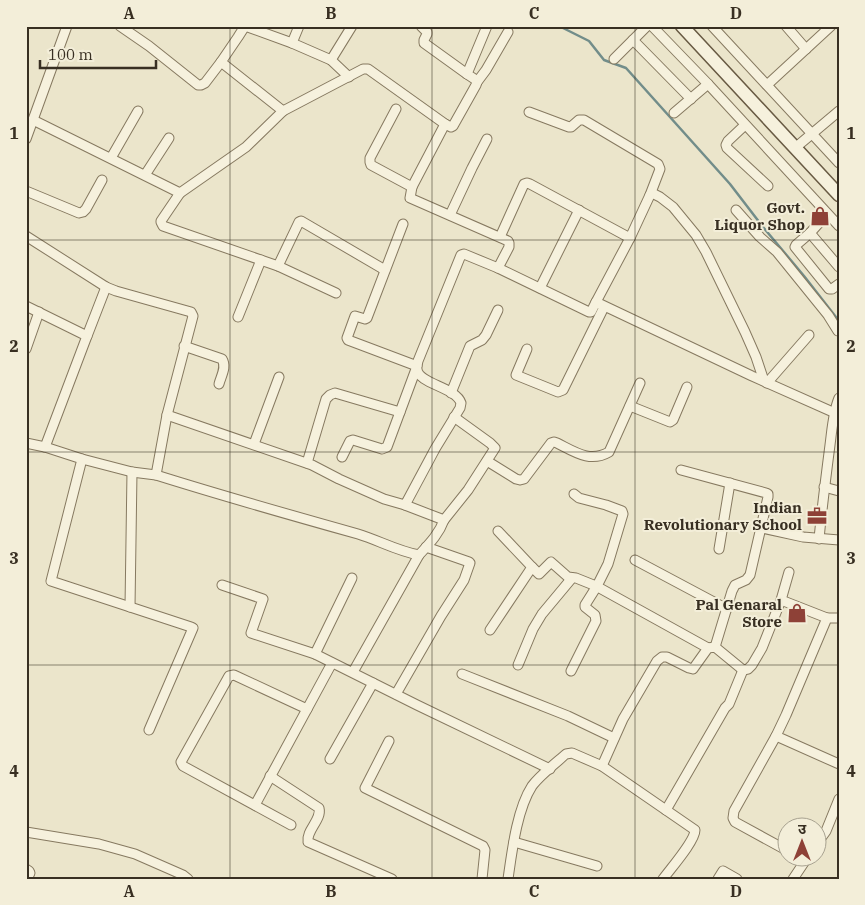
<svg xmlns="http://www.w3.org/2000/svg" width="865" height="905" viewBox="0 0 865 905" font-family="'IBM Plex Serif','Noto Sans Devanagari',serif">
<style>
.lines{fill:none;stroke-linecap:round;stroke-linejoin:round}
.stream{stroke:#728d8a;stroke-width:2.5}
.street-casing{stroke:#867960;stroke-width:11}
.secondary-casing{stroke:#685a43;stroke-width:15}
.street{stroke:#f6f1dd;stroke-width:9}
.secondary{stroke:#f6f1dd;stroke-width:12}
.grid{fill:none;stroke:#382f22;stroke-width:1;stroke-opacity:0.55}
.labels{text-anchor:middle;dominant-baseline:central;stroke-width:4;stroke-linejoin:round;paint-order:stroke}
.poi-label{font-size:15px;font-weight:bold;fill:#382f22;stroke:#f3eed9;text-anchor:end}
.neatline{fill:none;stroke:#382f22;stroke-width:2}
.grid-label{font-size:16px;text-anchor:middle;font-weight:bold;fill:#382f22}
</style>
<rect width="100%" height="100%" fill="#ebe5cb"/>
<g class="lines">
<path class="stream" d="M559 26 589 41 604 60 626 68 730 184 763 227 804 276 839 321"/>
<defs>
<g id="street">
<path d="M120 26 149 46 198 85H201L205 83 221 62 283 111"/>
<path d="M245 26 292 43"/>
<path d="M299 26 292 43 331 60 349 77"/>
<path d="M421 26 427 32V34L424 40V43L467 74"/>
<path d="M652 26 708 84 839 226"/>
<path d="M712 26 839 163"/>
<path d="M786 26 806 49"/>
<path d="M633 40 691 99"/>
<path d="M614 59 647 26"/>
<path d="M331 60 352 26"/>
<path d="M221 62 238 37 245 26"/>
<path d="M477 82 486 70 508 32"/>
<path d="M767 85 831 26"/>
<path d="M396 109 370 158V162L371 165 412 187 410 198 508 241 509 243V247L498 268"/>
<path d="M529 112 569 127H571L579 120H584L658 164 660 169 650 195"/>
<path d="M674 113 708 84"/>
<path d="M33 120 180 193 246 147 283 111 363 69H368L445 124"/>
<path d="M745 125 728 141 726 145 727 148 768 186"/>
<path d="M26 139 67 26"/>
<path d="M795 148 839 111"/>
<path d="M111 158 138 111"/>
<path d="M145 175 169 138"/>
<path d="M412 187 445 124 451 127 453 126 476 85 477 82 476 80 467 74 487 26"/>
<path d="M26 191 79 213 83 212 86 209 102 180"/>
<path d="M180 193 161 221V222L163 226 278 266 336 293"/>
<path d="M736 210 760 237 777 252 828 315 838 331"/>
<path d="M827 214 810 233 796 245 795 247 829 289H832L839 284"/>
<path d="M450 215 472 168 487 139"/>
<path d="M403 224 367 318 365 319 355 316 347 338 348 340 417 366"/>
<path d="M810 233 839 267"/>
<path d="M26 236 106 287 116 291 191 312 193 316 167 415 156 475C223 496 290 515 358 534 378 540 397 551 419 555"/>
<path d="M500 237 524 184 527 183 530 184 630 238"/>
<path d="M278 266 299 222 301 221 385 270"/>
<path d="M540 288 579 210"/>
<path d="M596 302 630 238 650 195 654 194 660 197 673 207 696 235 706 252 745 332 756 357 764 381"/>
<path d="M26 306 87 336 45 447"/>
<path d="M238 317 261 260"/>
<path d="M87 336 106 287"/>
<path d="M184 346 222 359C227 367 221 376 219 384"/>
<path d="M26 349 39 312"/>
<path d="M527 349 516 375 558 392 563 390 604 307"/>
<path d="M767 383 809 335"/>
<path d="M451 393 470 346 482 340 486 335 498 310"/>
<path d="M630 406 670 422 673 420 687 387"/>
<path d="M167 415 312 465 339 479 384 499 405 505 435 449 460 408 461 403C456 387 418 384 417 369 416 368 418 362 418 361L461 255 464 254 498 268 589 312H591L596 302 752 376 835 413"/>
<path d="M26 443 45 447 82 459 51 581 191 627 193 628 149 730"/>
<path d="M254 444 279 377"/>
<path d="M342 457 350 441 353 440 382 449 387 447 416 369"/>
<path d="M82 459 132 472 156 475"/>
<path d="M487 461 516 479 520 480 524 479 551 443 554 442 557 443C575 452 590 463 609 452L640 383"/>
<path d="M307 463 326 399 330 395 335 393 400 412"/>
<path d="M681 470 766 493 768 494V497L750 575 746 580 735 585 732 591 715 647"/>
<path d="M824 487 839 491"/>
<path d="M444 520 468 490 495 448 490 443 454 417"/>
<path d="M762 528 803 537 839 540"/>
<path d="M498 531 532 567"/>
<path d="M819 539C822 507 826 476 830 445 832 430 833 412 839 398"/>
<path d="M719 549 730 483"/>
<path d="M635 560 727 609"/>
<path d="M222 585 263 599 251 633 315 654 417 705 550 769"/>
<path d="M781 600 827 618"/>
<path d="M130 607 132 472"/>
<path d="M839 618H827L786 715 776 736 839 764"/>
<path d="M490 630 532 567 539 574 551 562 568 577 576 578 596 586 708 648"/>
<path d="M315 654 352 578"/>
<path d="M518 665 533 629 542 614 572 578"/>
<path d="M571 671 596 621 595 615 585 607V605L597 586 608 564 623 514 622 511 606 505 579 498 574 494"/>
<path d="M353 672 419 555C429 544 439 534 444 520L405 505"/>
<path d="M462 674 568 716 614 738"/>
<path d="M396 694 441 616 464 580 470 563 469 562 426 547"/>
<path d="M776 736 734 811 733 818 735 822 788 851"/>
<path d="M389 741 365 788 483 846 485 850 482 879"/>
<path d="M330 759 373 683"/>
<path d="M602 766 623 719 657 661 662 657H667L689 668 693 669 708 648 715 647 743 670 748 669 752 665 762 648 781 600 789 572"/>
<path d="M270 776 319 808C322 820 306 830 308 842L392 879"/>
<path d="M255 805 332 663"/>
<path d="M666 810 725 708 729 704 743 670"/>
<path d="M291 825 183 766 181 762 229 676 234 675 307 709"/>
<path d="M26 832 99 844 135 854 183 875 188 879"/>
<path d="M514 842 597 866"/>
<path d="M818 842 826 831 839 799"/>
<path d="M26 869 29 871 30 873 27 879"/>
<path d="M508 879C512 851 517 809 532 786 539 776 557 762 566 754L572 753 602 766 695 830C695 841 671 868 663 879"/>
<path d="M718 879 723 871 737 879"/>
<path d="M793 879 807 858"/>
</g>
<path id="secondary" d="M682 26 839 195"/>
</defs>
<use href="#street" class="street-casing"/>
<use href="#secondary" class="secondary-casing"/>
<use href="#street" class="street"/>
<use href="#secondary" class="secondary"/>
</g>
<path class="grid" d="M230 26V879M432 26V879M635 26V879M26 240H839M26 452H839M26 665H839"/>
<defs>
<symbol id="shop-bare" viewBox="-9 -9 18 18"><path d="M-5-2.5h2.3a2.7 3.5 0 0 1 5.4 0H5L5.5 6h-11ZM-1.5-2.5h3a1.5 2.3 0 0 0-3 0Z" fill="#8e4137" stroke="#f3eed9" stroke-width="2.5" paint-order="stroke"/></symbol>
<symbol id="office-bare" viewBox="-9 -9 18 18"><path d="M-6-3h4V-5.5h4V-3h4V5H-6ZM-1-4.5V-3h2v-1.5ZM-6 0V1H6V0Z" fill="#8e4137" stroke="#f3eed9" stroke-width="2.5" paint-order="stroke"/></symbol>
</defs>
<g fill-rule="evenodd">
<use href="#shop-bare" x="806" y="202" width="28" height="28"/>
<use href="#office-bare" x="803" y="502" width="28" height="28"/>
<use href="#shop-bare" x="783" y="599" width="28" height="28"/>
</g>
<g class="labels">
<g class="poi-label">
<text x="805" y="207">Govt.<tspan x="805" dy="17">Liquor Shop</tspan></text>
<text x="802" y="507">Indian<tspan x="802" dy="17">Revolutionary School</tspan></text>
<text x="782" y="604">Pal Genaral<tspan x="782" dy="17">Store</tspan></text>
</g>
</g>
<rect width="865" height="905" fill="none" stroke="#f3eed9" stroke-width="55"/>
<g transform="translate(802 842)"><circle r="24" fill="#f3eed9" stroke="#a8a290"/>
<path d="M0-4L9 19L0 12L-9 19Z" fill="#8e4137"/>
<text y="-8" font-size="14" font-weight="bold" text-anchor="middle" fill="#382f22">उ</text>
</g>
<path d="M40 60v8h116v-8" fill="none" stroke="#382f22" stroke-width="2.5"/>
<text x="48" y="60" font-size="15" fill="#382f22" stroke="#f3eed9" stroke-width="4" paint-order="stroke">100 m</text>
<rect x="28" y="28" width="810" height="850" class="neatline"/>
<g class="grid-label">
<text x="129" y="19">A</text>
<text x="331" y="19">B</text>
<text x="534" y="19">C</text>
<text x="736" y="19">D</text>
<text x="14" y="139">1</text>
<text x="851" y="139">1</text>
<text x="14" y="352">2</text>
<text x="851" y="352">2</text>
<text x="14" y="564">3</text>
<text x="851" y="564">3</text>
<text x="14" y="777">4</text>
<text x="851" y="777">4</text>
<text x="129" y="897">A</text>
<text x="331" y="897">B</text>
<text x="534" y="897">C</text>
<text x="736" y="897">D</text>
</g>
</svg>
